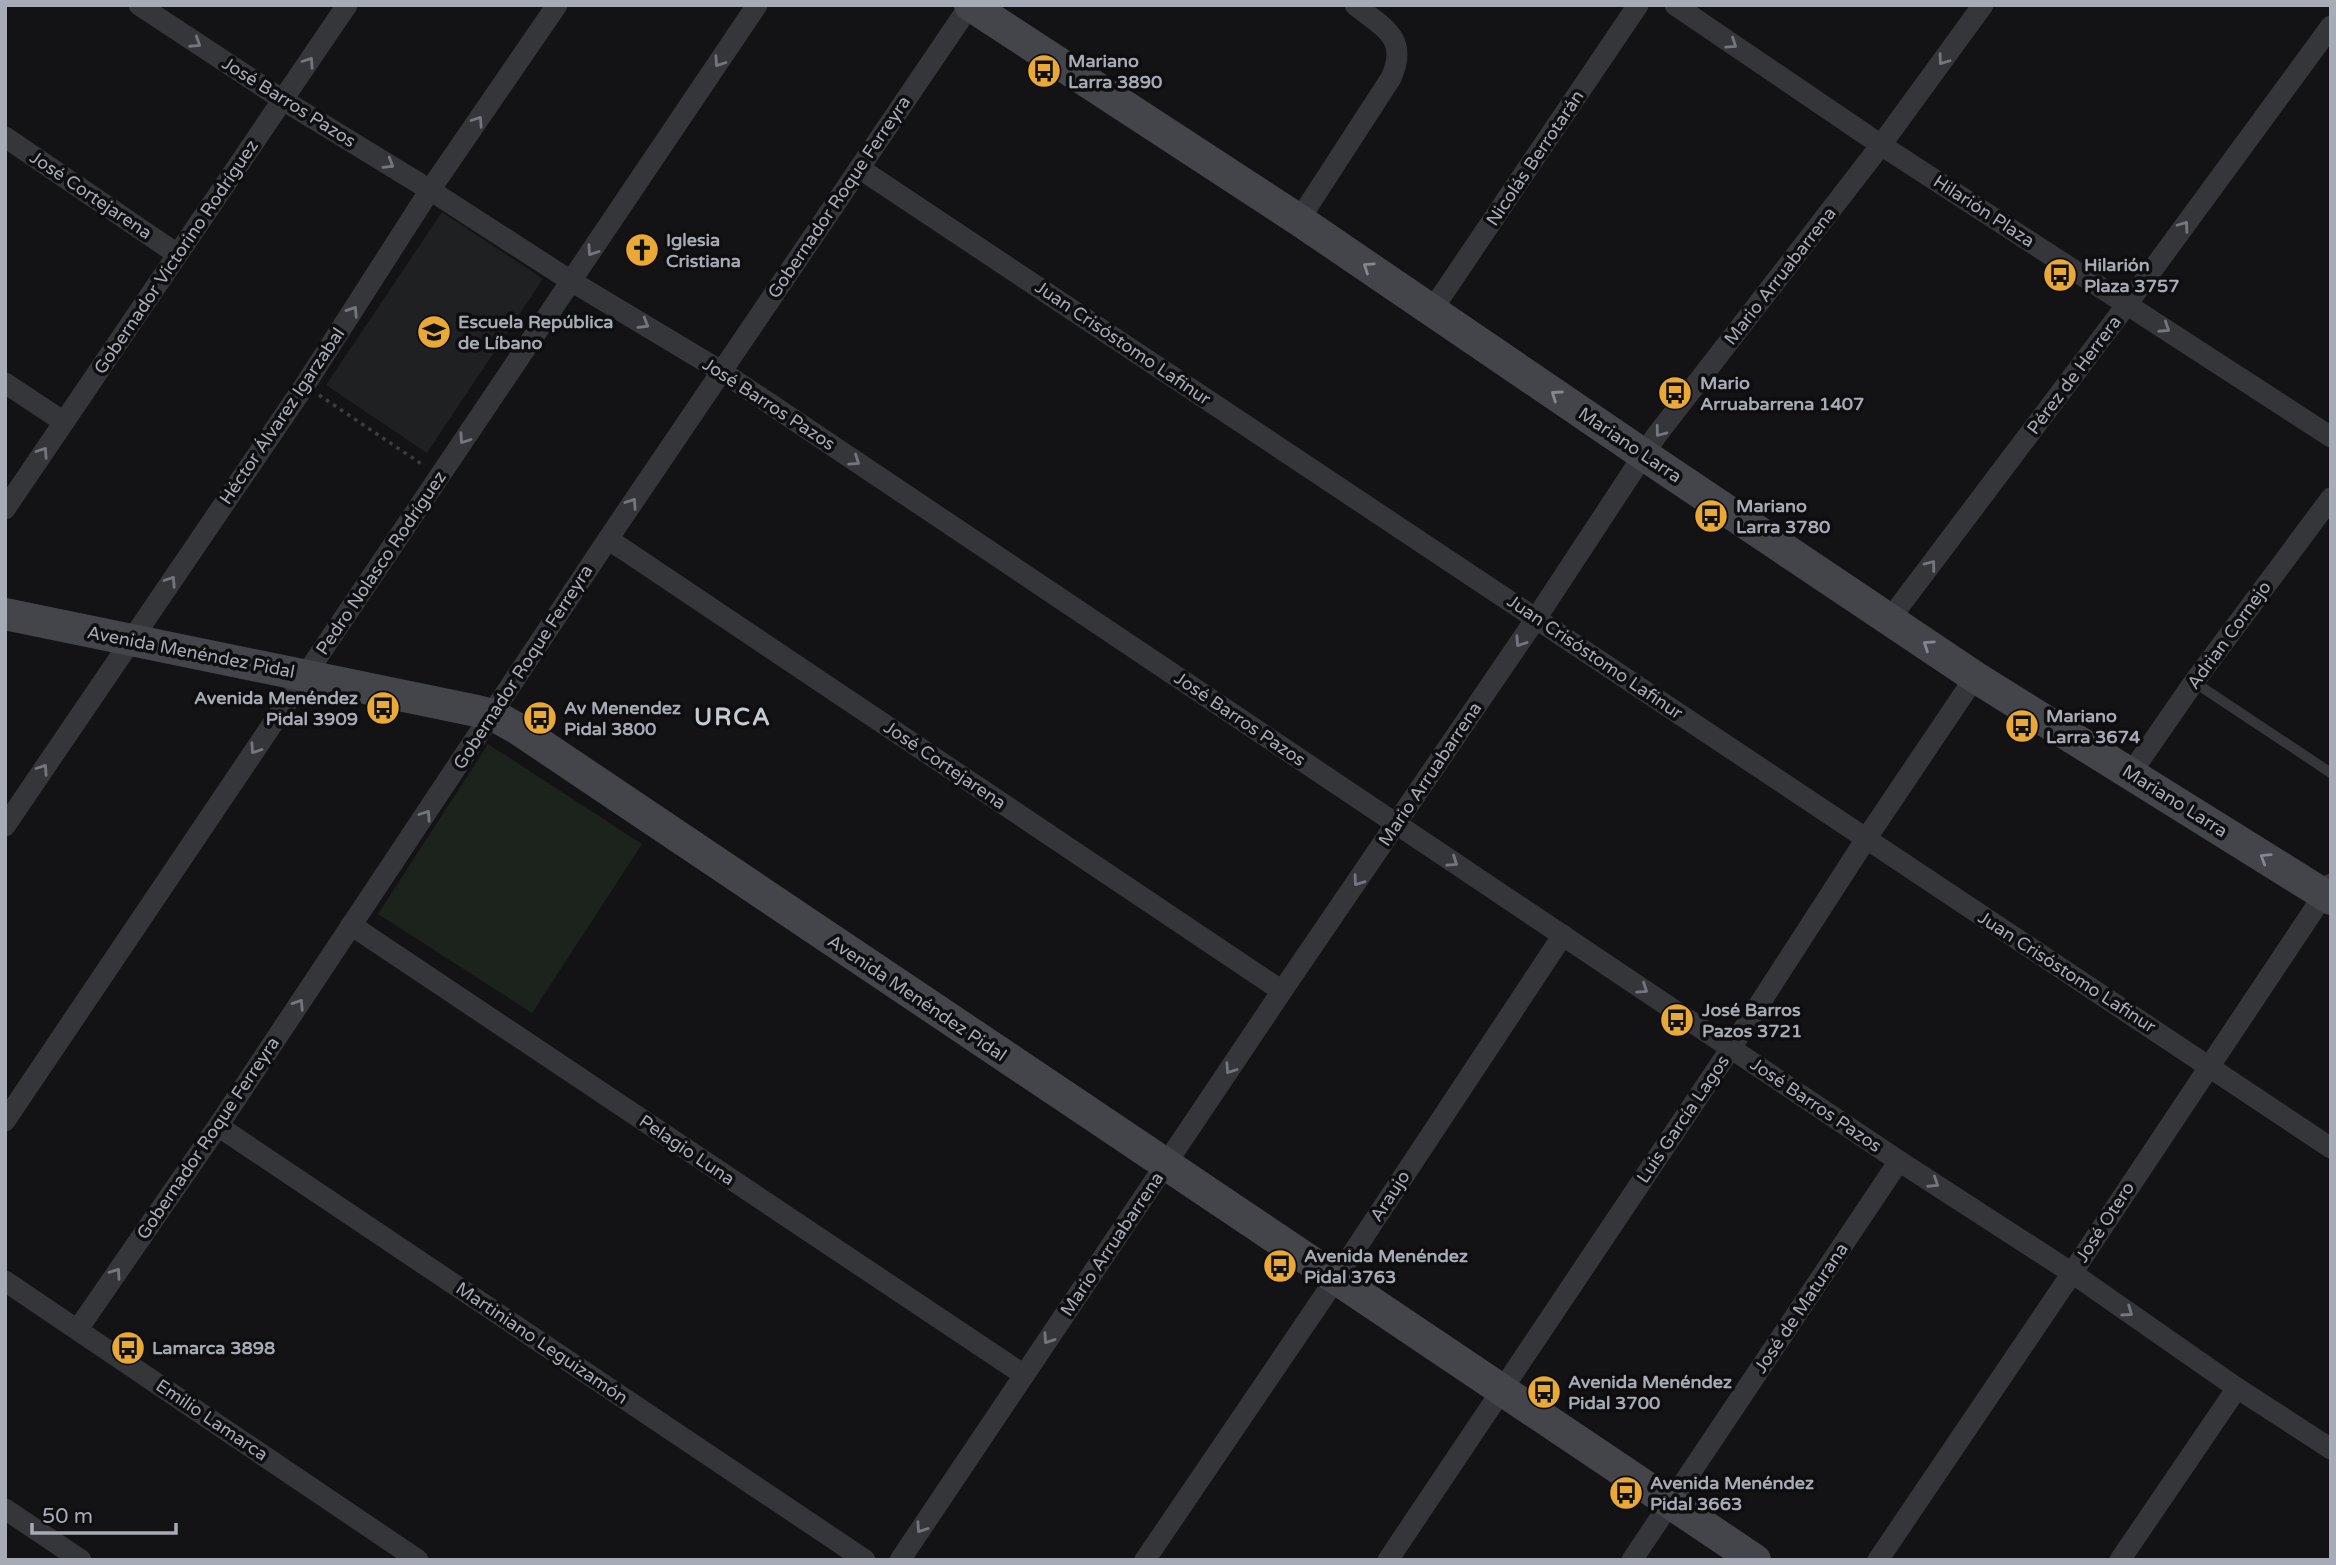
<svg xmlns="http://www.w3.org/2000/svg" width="2336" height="1565" viewBox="0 0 2336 1565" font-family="'Varela Round',sans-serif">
<rect width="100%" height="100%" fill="#131315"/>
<polygon fill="#1f2022" points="442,212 543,279 427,453 326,385"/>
<polygon fill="#1c231c" points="488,744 642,844 532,1013 378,914"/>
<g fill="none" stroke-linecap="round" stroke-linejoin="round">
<polyline stroke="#3b3d41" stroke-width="3.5" stroke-dasharray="3.5 5" stroke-linecap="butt" points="319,395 423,465"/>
<polyline stroke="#35363a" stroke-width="10" points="2194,682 2331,773"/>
<g stroke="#35363a" stroke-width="21">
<polyline points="139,5 283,100 430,190 571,281 721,371 1899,1161 2072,1273 2237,1388 2331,1449"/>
<polyline points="1675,5 1881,145 2331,437"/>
<polyline points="5,137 177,254"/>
<polyline points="859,168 2331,1148"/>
<path d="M 1299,220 L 1391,78 C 1409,38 1384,28 1355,5"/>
<polyline points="1432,310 1638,5"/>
<polyline points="5,383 64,422"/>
<polyline points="5,509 347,5"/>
<polyline points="608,539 1282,991"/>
<polyline points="1889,620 2128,303 2331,26"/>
<polyline points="2131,773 2194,682 2331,498"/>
<polyline points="5,826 305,385 430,190 557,5"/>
<polyline points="351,925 1024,1375"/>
<polyline points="5,1121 757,5"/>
<polyline points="218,1126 865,1560"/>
<polyline points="5,1281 418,1560"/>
<polyline points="78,1329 218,1126 608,539 970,5"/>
<polyline points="5,1509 81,1560"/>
<polyline points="900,1560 1282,991 1537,617 1656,436 1881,145 1983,5"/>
<polyline points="1145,1560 1335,1280 1563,935"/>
<polyline points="1388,1560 1731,1048 1866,839 1975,677"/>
<polyline points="1632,1560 1899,1161"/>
<polyline points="1878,1560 2072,1273 2331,884"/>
<polyline points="2120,1560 2237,1388"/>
</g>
<g stroke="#43454a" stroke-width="32">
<polyline points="970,5 1299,220 1644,455 1975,677 2331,899"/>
<polyline points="5,614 477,711 493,715 518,729 1755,1560"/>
</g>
</g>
<defs><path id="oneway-chevron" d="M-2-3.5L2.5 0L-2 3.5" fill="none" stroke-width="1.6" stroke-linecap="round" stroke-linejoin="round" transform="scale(1.75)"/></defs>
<g stroke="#73767e">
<use href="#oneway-chevron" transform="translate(196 43) rotate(33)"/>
<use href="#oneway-chevron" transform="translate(1732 44) rotate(34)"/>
<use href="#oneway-chevron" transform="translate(1943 60) rotate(126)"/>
<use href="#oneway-chevron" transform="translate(309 62) rotate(-56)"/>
<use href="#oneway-chevron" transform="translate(719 62) rotate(124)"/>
<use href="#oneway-chevron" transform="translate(478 121) rotate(-56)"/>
<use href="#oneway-chevron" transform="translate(389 164) rotate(31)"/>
<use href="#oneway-chevron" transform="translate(2184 226) rotate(-54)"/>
<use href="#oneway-chevron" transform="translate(592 251) rotate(124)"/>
<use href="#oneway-chevron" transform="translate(353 311) rotate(-57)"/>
<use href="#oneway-chevron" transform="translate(644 324) rotate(31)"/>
<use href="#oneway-chevron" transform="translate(2165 328) rotate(33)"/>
<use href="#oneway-chevron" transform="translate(1660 432) rotate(127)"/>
<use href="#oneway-chevron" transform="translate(464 439) rotate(124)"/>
<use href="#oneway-chevron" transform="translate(43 452) rotate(-56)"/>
<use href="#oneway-chevron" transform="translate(855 461) rotate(34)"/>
<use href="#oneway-chevron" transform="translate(632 503) rotate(-56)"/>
<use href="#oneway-chevron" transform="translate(1931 565) rotate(-53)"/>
<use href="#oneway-chevron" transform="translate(171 581) rotate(-56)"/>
<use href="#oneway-chevron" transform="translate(1520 642) rotate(124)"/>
<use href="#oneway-chevron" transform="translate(255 749) rotate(124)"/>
<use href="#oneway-chevron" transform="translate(43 769) rotate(-56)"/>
<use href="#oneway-chevron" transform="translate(426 815) rotate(-56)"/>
<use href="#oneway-chevron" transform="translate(1453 862) rotate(34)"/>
<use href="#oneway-chevron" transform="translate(1358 881) rotate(125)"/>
<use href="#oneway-chevron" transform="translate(1643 989) rotate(34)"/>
<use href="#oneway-chevron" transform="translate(299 1004) rotate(-57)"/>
<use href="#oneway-chevron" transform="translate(1230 1069) rotate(124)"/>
<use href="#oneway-chevron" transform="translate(1934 1183) rotate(33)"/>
<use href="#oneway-chevron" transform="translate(116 1273) rotate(-55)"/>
<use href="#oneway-chevron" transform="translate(2128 1312) rotate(35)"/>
<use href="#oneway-chevron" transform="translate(1048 1339) rotate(124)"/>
<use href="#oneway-chevron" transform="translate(921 1528) rotate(124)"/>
</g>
<g stroke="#838790">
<use href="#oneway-chevron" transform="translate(1368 267) rotate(-146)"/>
<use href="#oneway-chevron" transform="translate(1556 395) rotate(-145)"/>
<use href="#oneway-chevron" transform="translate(1928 645) rotate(-146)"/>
<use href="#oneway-chevron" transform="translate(2265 858) rotate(-148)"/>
</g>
<defs>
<g id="bus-disc" transform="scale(1.75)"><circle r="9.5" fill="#eaa836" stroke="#0e0e10"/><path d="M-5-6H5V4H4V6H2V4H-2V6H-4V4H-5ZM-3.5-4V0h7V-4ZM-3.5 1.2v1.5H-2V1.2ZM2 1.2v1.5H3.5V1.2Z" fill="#111"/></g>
<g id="church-disc" transform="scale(1.75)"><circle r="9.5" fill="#eaa836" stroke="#0e0e10"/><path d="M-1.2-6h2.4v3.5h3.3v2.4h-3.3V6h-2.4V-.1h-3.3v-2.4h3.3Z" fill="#111"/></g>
<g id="school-disc" transform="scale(1.75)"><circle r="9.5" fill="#eaa836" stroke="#0e0e10"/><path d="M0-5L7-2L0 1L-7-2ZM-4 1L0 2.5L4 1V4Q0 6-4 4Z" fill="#111"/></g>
</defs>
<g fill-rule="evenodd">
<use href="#bus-disc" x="1044" y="71"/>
<use href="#church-disc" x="642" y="250"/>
<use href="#bus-disc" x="2060" y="275"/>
<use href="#school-disc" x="434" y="332"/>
<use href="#bus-disc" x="1675" y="393"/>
<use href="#bus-disc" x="1711" y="516"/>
<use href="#bus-disc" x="383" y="708"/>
<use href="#bus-disc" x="540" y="718"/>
<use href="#bus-disc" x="2022" y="726"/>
<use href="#bus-disc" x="1677" y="1020"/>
<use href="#bus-disc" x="1280" y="1266"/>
<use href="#bus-disc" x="128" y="1348"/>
<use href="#bus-disc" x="1544" y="1392"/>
<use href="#bus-disc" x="1626" y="1493"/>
</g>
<g text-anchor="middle" stroke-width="7" stroke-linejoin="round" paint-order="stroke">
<g font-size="18" font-weight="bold" fill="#a6abb5" stroke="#0e0e10" text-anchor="start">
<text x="1068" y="67">Mariano<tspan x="1068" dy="21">Larra 3890</tspan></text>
<text x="666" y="246">Iglesia<tspan x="666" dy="21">Cristiana</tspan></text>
<text x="2084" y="271">Hilarión<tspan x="2084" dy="21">Plaza 3757</tspan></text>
<text x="458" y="328">Escuela República<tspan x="458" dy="21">de Líbano</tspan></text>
<text x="1700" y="389">Mario<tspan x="1700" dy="21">Arruabarrena 1407</tspan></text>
<text x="1736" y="512">Mariano<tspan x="1736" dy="21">Larra 3780</tspan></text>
<text x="358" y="704" text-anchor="end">Avenida Menéndez<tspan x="358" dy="21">Pidal 3909</tspan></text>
<text x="564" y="714">Av Menendez<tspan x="564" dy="21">Pidal 3800</tspan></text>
<text x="2046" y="722">Mariano<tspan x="2046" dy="21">Larra 3674</tspan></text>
<text x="1702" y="1016">José Barros<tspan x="1702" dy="21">Pazos 3721</tspan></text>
<text x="1304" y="1262">Avenida Menéndez<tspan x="1304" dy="21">Pidal 3763</tspan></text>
<text x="152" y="1354">Lamarca 3898</text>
<text x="1568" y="1388">Avenida Menéndez<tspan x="1568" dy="21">Pidal 3700</tspan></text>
<text x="1650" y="1489">Avenida Menéndez<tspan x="1650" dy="21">Pidal 3663</tspan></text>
</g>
<g font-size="18" fill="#a6abb5" stroke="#0e0e10">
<text transform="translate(289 102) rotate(32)" y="6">José Barros Pazos</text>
<text transform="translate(1535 158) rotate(-56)" y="6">Nicolás Berrotarán</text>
<text transform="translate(91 195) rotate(34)" y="6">José Cortejarena</text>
<text transform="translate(839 197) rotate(-56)" y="6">Gobernador Roque Ferreyra</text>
<text transform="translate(1984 211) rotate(33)" y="6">Hilarión Plaza</text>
<text transform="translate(176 257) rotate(-56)" y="6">Gobernador Victorino Rodríguez</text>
<text transform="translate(1780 276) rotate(-52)" y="6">Mario Arruabarrena</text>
<text transform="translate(1123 343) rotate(34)" y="6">Juan Crisóstomo Lafinur</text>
<text transform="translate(2074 375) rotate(-53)" y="6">Pérez de Herrera</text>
<text transform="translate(769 404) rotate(33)" y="6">José Barros Pazos</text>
<text transform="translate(282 416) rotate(-56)" y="6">Héctor Álvarez Igarzabal</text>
<text transform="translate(1630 445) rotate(34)" y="6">Mariano Larra</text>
<text transform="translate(381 563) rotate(-56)" y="6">Pedro Nolasco Rodríguez</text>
<text transform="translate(2229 635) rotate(-54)" y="6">Adrian Cornejo</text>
<text transform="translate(191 652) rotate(11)" y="6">Avenida Menéndez Pidal</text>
<text transform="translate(1595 657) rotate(34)" y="6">Juan Crisóstomo Lafinur</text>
<text transform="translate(523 667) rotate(-57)" y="6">Gobernador Roque Ferreyra</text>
<text transform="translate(1240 719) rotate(34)" y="6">José Barros Pazos</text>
<text transform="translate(945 765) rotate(34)" y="6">José Cortejarena</text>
<text transform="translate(1430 774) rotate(-56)" y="6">Mario Arruabarrena</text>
<text transform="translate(2175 801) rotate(32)" y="6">Mariano Larra</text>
<text transform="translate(2067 972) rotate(33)" y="6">Juan Crisóstomo Lafinur</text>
<text transform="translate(917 998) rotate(34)" y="6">Avenida Menéndez Pidal</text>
<text transform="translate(1816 1105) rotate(34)" y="6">José Barros Pazos</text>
<text transform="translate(1683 1119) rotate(-56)" y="6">Luis García Lagos</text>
<text transform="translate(208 1138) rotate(-56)" y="6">Gobernador Roque Ferreyra</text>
<text transform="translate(687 1150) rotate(34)" y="6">Pelagio Luna</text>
<text transform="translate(1390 1196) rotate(-57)" y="6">Araujo</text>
<text transform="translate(2105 1222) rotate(-57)" y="6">José Otero</text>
<text transform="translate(1112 1244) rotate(-56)" y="6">Mario Arruabarrena</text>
<text transform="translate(1801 1308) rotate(-56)" y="6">José de Maturana</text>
<text transform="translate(542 1343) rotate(34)" y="6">Martiniano Leguizamón</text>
<text transform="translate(212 1420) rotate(34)" y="6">Emilio Lamarca</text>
</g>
<g font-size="24" font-weight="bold" letter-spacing="2" fill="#c6cad1" stroke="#0e0e10">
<text x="733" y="725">URCA</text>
</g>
</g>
<rect width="2336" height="1565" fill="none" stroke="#a6abb5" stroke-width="14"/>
<path d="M32 1523v10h144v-10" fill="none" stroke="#a6abb5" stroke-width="3.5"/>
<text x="42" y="1523" font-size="21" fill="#a6abb5" stroke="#0e0e10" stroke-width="5" paint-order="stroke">50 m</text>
</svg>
